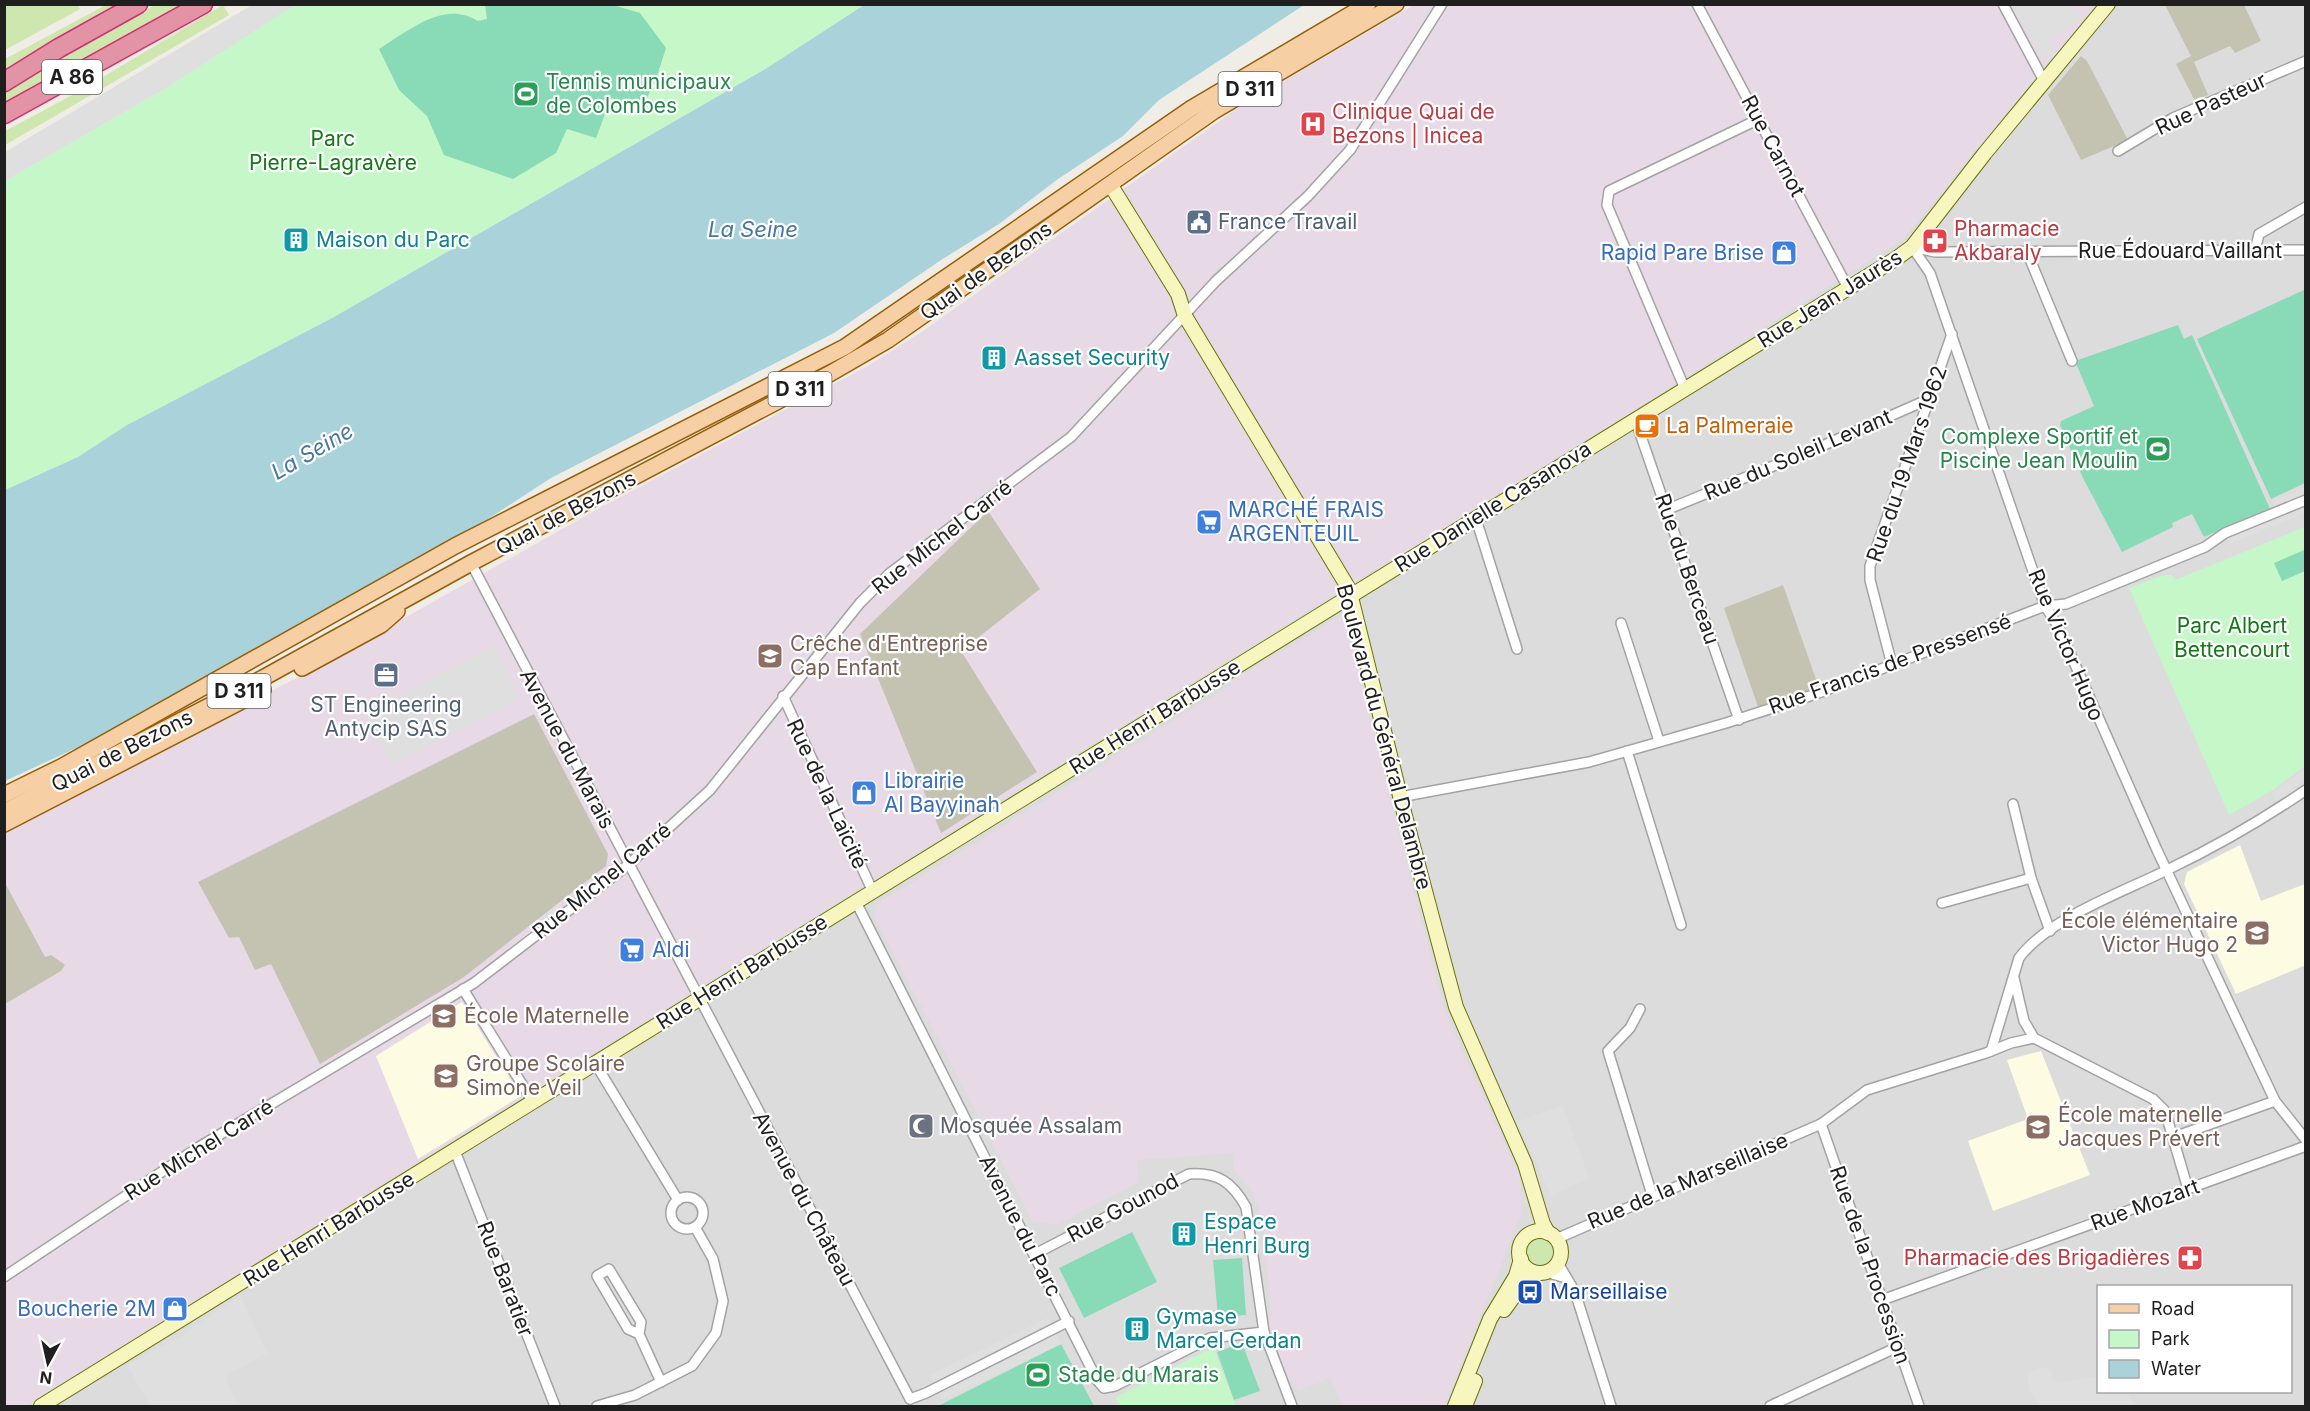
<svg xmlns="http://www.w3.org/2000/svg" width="2310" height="1411" viewBox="0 0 2310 1411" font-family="Inter,sans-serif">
<rect width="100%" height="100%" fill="#f0ece6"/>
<path fill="#dddcdd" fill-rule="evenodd" d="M 2095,5 L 2305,5 L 2305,1406 L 24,1406 L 1357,580 L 1502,494 L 1903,238 ZM 2098,1286 L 2290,1286 L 2290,1392 L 2098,1392 Z"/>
<g fill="#e8d9e6">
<polygon points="1414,5 2095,5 1903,238 1502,494 1357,580 156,1325 24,1406 5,1406 5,832 328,661 596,510 866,367 920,333 1238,108"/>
<polygon points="1339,617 1346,620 1349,627 1397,827 1445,1012 1520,1178 1521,1215 1444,1406 1343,1406 1331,1378 1299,1390 1286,1375 1268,1323 1272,1315 1261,1215 1250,1187 1234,1171 1233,1153 1137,1160 1138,1182 1057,1225 1032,1220 874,915 877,904 1231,685 1231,681"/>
</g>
<g fill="#fdfce2">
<polygon points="2240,845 2261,901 2305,884 2306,965 2236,994 2184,884 2187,872"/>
<polygon points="462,1002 521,1096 418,1159 376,1056"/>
<polygon points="2041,1051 2090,1175 1993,1211 1968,1141 2028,1119 2007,1060"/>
</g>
<g fill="#c4c3b2">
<polygon points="2165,5 2244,5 2261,41 2235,53 2230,46 2194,62 2208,95 2195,101 2176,64 2191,56"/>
<polygon points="2081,56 2087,61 2128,140 2081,160 2048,95"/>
<polygon points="988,511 1040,589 961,651 1037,772 941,833 860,634"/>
<polygon points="1783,585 1819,688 1758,707 1724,608"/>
<polygon points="534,714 608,854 606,866 464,977 320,1064 271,964 255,970 239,937 229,938 198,882"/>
<polygon points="4,881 45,957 51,955 65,965 61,971 5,1004"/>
</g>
<g fill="#cde7af">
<polygon points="5,5 78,5 80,9 5,50"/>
<polygon points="106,5 117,5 5,72 5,59"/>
<polygon points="155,5 189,5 5,105 4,90 54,58"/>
<polygon points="223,5 229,15 5,145 5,131 78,92"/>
<circle cx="1540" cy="1252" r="13"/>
</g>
<g fill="#c6f7c8">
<polygon points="294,4 864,5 767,68 334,317 127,425 78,457 5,490 5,181 168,87"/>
<polygon points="2305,527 2305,766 2273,790 2229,815 2129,588 2163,575 2172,575 2175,580"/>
<polygon points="1213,1347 1236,1406 1120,1406 1115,1398"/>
</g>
<g fill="#89dab7">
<path d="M 485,5 L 613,5 L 640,13 L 666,48 L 656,79 L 642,108 L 611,98 L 596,138 L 567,129 L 556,153 L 513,179 L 444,155 L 427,116 L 399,90 L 379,49 C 410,30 444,0 478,21 L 487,19 Z"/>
<polygon points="2304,290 2305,483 2271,499 2197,339"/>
<polygon points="2178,325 2184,339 2192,335 2270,509 2204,537 2192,514 2172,523 2173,527 2122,552 2083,478 2060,425 2061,421 2094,406 2075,361"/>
<polygon points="2304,550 2305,571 2282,581 2274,563"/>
<polygon points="1132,1232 1157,1282 1084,1318 1059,1268"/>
<polygon points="1242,1258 1246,1315 1218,1317 1213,1260"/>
<polygon points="1242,1343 1260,1391 1234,1400 1217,1352"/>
<polygon points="1061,1344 1094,1406 938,1406"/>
</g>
<g fill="#dfdfdf">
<polygon points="252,5 294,5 168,87 5,181 5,152"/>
<polygon points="2011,5 2070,5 2080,21 2050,38 2055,51 2042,58"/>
<polygon points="2305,487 2305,495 2275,508 2272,501"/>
<polygon points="2305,504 2305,513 2229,544 2226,537"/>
<polygon points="494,646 521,698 392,765 365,713"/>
<polygon points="2305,769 2305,780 2276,801 2271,793"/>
<polygon points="1563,1106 1589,1178 1551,1195 1517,1122"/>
<polygon points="240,1296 267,1353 228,1374 226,1382 239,1406 150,1406 127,1365 181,1336"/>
<polygon points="1048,1318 1061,1344 942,1400 930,1375"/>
<polygon points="2046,1367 2058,1382 2098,1377 2098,1392 2128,1392 2134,1406 2040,1406 2030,1392 2027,1373"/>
</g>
<polygon fill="#a9d2db" points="864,5 1304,5 1159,100 1123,136 1058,179 999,224 941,260 834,333 551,478 491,517 378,582 355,592 319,617 139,713 100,737 5,781 5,490 78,457 127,425 334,317 767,68"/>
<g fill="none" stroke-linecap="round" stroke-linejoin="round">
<g stroke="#a3a3a3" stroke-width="12">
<g id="street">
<polyline points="1697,4 1848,288"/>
<polyline points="2003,4 2044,81"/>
<polyline points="2118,151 2173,118 2306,61"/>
<polyline points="1912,247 1930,273 2045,606 2058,626 2157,850 2275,1101 2306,1140"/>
<polyline points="1912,247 1935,252 2306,250"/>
<polyline points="2255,251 2259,234 2306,207"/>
<polyline points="2027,252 2072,361"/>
<polyline points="1685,389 1607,205 1609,191 1759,119"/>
<polyline points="1635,419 1739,720"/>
<polyline points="1666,510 1822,446 1929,399"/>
<polyline points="1476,519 1517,649"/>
<polyline points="471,563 910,1399"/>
<polyline points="1621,623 1659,741"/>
<polyline points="1892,665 1870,580 1870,566 1952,334"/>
<polyline points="783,696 873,892"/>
<polyline points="1627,751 1681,925"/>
<polyline points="1400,797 1589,762 1726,723 1816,694 2045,606 2066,604 2205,547 2225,533 2306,500"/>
<polyline points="2013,804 2031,878 2050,931"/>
<polyline points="856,902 1097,1380 1104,1388 1115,1386 1210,1338 1264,1332"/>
<polyline points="1942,903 2031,878"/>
<polyline points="2014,978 2024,1021 2034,1038 2153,1099 2165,1111 2188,1189"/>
<polyline points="463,989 533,1102"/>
<polyline points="1640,1009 1630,1028 1608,1051 1652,1195"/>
<path d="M 1991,1051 L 2019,958 C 2049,918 2123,892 2167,870 C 2215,847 2262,820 2306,790"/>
<polyline points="595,1063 678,1200"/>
<polyline points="1821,1124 1919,1406"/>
<polyline points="2174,1137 2275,1101"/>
<polyline points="455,1151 555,1406"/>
<circle cx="687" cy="1213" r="16"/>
<polyline points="1556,1239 1821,1124 1867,1090 1986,1053 2011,1043 2034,1038"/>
<path d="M 1035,1254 L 1189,1174 C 1218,1172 1232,1182 1246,1207 L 1264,1332 L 1292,1406"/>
<polyline points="1558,1263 1575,1292 1611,1406"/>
<polyline points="1545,1272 1566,1278"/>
<polyline points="4,1277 199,1147 474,983 628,865 710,790 860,603 890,573 1071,437 1216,281 1308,196 1350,150 1442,4"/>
<polyline points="1882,1300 2306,1146"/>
<polyline points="639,1334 628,1329 597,1276 609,1269 641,1322 639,1334 661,1382"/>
<polyline points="910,1399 926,1393 1069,1321"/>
<polyline points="597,1406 635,1395 692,1366 716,1333 723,1301 713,1259 695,1227"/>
<polyline points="1770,1406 1891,1350"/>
</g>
</g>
<g stroke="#6b720b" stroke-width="16">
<g id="secondary">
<polyline points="1110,184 1178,294 1185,316 1349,589 1405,816 1456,1007 1525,1164 1543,1224 1548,1233"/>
<circle cx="1540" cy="1252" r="21"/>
<polyline points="1504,1310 1524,1282 1539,1273"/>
<polyline points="41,1406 1897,258 1912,247 1985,153 2108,4"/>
<polyline points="1455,1406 1490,1319 1516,1276 1521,1259"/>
<polyline points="1465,1406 1475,1381"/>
</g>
</g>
<g stroke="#935f08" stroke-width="18">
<g id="primary">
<polyline points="302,668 381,625 397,611"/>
<polyline points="4,795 61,767 455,546 845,347 1192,108 1368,4"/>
<polyline points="4,812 263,678 471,563 831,373 888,340 1214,111 1396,4"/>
<polyline points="4,824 263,690"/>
</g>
</g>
<g stroke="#d22f6e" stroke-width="21">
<g id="highway">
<polyline points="4,82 59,48 138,4"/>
<polyline points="4,114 203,4"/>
</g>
</g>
<use href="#street" stroke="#fff" stroke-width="9"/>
<use href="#secondary" stroke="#f6f6be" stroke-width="14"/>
<use href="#primary" stroke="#f7cfa4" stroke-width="15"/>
<use href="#highway" stroke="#e293a5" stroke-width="18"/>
</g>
<defs>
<g id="stadium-square" transform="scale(1.35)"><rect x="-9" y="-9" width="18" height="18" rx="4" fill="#2e9e5b" stroke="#fff"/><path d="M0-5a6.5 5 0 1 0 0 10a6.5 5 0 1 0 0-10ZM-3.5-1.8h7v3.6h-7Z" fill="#fff"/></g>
<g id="hospital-square" transform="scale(1.35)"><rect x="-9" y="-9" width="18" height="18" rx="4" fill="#e0444e" stroke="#fff"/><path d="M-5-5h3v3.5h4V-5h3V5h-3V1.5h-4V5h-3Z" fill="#fff"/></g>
<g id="civic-square" transform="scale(1.35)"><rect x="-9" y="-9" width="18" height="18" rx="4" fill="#5c6f8a" stroke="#fff"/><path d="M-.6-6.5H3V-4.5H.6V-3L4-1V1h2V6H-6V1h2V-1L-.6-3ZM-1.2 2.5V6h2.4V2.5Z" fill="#fff"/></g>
<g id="building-square" transform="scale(1.35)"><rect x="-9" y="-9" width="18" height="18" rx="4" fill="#0f9aa8" stroke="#fff"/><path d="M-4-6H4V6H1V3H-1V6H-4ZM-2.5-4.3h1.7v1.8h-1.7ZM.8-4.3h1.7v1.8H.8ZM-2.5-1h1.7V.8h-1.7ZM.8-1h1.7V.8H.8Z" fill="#fff"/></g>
<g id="pharmacy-square" transform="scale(1.35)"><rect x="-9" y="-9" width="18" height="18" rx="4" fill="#e0444e" stroke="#fff"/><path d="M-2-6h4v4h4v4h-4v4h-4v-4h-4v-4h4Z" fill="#fff"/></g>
<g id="shop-square" transform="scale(1.35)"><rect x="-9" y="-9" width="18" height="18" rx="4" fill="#3f7fe0" stroke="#fff"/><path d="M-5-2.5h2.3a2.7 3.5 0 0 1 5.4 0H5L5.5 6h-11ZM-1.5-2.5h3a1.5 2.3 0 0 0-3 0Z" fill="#fff"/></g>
<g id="cafe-square" transform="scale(1.35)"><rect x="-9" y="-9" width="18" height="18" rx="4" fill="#e8710a" stroke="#fff"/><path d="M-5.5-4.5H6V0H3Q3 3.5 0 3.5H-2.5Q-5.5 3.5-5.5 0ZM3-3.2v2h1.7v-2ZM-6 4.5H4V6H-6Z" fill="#fff"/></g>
<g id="supermarket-square" transform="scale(1.35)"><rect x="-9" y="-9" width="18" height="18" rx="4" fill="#3f7fe0" stroke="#fff"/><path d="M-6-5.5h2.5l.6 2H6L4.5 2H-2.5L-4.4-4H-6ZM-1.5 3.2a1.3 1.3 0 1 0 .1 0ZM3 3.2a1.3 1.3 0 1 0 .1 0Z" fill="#fff"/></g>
<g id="school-square" transform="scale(1.35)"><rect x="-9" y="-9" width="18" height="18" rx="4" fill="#8d6e63" stroke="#fff"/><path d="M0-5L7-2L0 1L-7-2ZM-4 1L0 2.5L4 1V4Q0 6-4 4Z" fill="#fff"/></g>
<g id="office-square" transform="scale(1.35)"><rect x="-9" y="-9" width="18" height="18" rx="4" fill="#5c6f8a" stroke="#fff"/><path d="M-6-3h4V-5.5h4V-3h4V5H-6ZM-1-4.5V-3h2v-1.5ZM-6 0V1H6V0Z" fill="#fff"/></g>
<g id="mosque-square" transform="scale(1.35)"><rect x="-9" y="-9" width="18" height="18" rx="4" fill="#6b7280" stroke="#fff"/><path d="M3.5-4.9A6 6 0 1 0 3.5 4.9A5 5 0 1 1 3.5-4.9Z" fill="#fff"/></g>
<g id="bus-square" transform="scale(1.35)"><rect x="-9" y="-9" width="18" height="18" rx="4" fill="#1a4fb4" stroke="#fff"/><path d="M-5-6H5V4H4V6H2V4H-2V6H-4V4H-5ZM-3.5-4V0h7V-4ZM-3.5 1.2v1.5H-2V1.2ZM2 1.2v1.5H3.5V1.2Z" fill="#fff"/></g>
</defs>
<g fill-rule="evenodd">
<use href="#stadium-square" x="526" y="94"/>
<use href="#hospital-square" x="1313" y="124"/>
<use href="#civic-square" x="1199" y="222"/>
<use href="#building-square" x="296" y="240"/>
<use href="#pharmacy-square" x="1935" y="241"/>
<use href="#shop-square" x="1784" y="253"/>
<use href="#building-square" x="994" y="358"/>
<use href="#cafe-square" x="1647" y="426"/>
<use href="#stadium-square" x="2158" y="449"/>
<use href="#supermarket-square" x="1209" y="522"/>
<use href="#school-square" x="770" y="656"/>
<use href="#office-square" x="386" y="675"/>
<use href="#shop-square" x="864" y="793"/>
<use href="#school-square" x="2257" y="933"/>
<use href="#supermarket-square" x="632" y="950"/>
<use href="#school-square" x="444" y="1016"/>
<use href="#school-square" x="446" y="1076"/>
<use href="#mosque-square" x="921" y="1126"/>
<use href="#school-square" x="2038" y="1127"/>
<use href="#building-square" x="1184" y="1234"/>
<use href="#pharmacy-square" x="2190" y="1258"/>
<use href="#bus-square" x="1530" y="1292"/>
<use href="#shop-square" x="175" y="1309"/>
<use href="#building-square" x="1137" y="1329"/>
<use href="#stadium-square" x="1038" y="1375"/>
</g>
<g text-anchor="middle" stroke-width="4.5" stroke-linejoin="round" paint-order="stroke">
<g fill="#fff" stroke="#626262" stroke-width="1.5">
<rect x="42" y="60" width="60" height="34" rx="4.5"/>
<rect x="1218.5" y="72" width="63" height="34" rx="4.5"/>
<rect x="768.5" y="372" width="63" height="34" rx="4.5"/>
<rect x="207.5" y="674" width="63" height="34" rx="4.5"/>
</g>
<g font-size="20" font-weight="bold" fill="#1f1f1f">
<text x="72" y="84">A 86</text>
<text x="1250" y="96">D 311</text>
<text x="800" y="396">D 311</text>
<text x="239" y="698">D 311</text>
</g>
<g font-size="21" fill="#27864d" stroke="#fff" text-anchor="start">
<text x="546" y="89">Tennis municipaux<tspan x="546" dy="24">de Colombes</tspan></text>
<text x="2138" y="444" text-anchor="end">Complexe Sportif et<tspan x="2138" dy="24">Piscine Jean Moulin</tspan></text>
<text x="1058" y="1382">Stade du Marais</text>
</g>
<g font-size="21" fill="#1f1f1f" stroke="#fff">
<text transform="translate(2211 104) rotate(-25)" y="7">Rue Pasteur</text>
<text transform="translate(1773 146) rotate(62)" y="7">Rue Carnot</text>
<text x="2180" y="258">Rue Édouard Vaillant</text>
<text transform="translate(986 271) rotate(-35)" y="7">Quai de Bezons</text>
<text transform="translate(1830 299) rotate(-32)" y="7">Rue Jean Jaurès</text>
<text transform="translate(1798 455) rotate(-23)" y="7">Rue du Soleil Levant</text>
<text transform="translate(1907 464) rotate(-71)" y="7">Rue du 19 Mars 1962</text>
<text transform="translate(1493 507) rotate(-32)" y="7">Rue Danielle Casanova</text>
<text transform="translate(566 513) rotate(-28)" y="7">Quai de Bezons</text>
<text transform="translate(942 537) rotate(-38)" y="7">Rue Michel Carré</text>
<text transform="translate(1687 569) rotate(71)" y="7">Rue du Berceau</text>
<text transform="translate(2066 645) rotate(67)" y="7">Rue Victor Hugo</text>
<text transform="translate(1890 664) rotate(-20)" y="7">Rue Francis de Pressensé</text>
<text transform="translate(1155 717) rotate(-32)" y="7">Rue Henri Barbusse</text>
<text transform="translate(1384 737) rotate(75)" y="7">Boulevard du Général Delambre</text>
<text transform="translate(567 749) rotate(62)" y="7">Avenue du Marais</text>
<text transform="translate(122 751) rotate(-27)" y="7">Quai de Bezons</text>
<text transform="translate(827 794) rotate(65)" y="7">Rue de la Laïcité</text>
<text transform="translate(602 881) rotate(-39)" y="7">Rue Michel Carré</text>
<text transform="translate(742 972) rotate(-32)" y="7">Rue Henri Barbusse</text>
<text transform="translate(199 1150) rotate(-32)" y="7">Rue Michel Carré</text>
<text transform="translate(1688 1181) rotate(-23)" y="7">Rue de la Marseillaise</text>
<text transform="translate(804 1199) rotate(62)" y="7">Avenue du Château</text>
<text transform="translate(2145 1205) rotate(-20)" y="7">Rue Mozart</text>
<text transform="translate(1123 1208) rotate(-28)" y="7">Rue Gounod</text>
<text transform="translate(1020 1226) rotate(63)" y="7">Avenue du Parc</text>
<text transform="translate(329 1229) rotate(-32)" y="7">Rue Henri Barbusse</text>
<text transform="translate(1870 1265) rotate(71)" y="7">Rue de la Procession</text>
<text transform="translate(505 1279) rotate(69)" y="7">Rue Baratier</text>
</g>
<g font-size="21" fill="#be3a42" stroke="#fff" text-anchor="start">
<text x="1332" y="119">Clinique Quai de<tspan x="1332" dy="24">Bezons | Inicea</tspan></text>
<text x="1954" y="236">Pharmacie<tspan x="1954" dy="24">Akbaraly</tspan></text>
<text x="2170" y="1265" text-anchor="end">Pharmacie des Brigadières</text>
</g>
<g font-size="21" fill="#127916" stroke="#fff">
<text x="333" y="146">Parc<tspan x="333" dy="24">Pierre-Lagravère</tspan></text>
<text x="2232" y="633">Parc Albert<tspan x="2232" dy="24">Bettencourt</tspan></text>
</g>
<g font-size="21" fill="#4e5e75" stroke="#fff" text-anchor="start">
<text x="1218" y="229">France Travail</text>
<text x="386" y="712" text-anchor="middle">ST Engineering<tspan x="386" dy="24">Antycip SAS</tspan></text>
</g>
<g font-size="21" fill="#0d838f" stroke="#fff" text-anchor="start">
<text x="316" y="247">Maison du Parc</text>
<text x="1014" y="365">Aasset Security</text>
<text x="1204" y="1229">Espace<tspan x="1204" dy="24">Henri Burg</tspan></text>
<text x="1156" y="1324">Gymase<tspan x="1156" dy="24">Marcel Cerdan</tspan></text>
</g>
<g font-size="21" fill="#366cbe" stroke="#fff" text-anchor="start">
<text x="1764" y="260" text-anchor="end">Rapid Pare Brise</text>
<text x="1228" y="517">MARCHÉ FRAIS<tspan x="1228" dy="24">ARGENTEUIL</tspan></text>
<text x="884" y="788">Librairie<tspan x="884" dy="24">Al Bayyinah</tspan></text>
<text x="652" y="957">Aldi</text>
<text x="156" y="1316" text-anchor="end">Boucherie 2M</text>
</g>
<g font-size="21" fill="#c56008" stroke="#fff" text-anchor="start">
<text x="1666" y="433">La Palmeraie</text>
</g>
<g font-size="21" fill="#785e54" stroke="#fff" text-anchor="start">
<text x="790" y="651">Crêche d'Entreprise<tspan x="790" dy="24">Cap Enfant</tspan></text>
<text x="2238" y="928" text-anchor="end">École élémentaire<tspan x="2238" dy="24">Victor Hugo 2</tspan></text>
<text x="464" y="1023">École Maternelle</text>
<text x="466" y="1071">Groupe Scolaire<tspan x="466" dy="24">Simone Veil</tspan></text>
<text x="2058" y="1122">École maternelle<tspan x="2058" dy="24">Jacques Prévert</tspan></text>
</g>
<g font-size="21" fill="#5b616d" stroke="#fff" text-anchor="start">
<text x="940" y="1133">Mosquée Assalam</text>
</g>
<g font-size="21" fill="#164399" stroke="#fff" text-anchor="start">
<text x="1550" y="1299">Marseillaise</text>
</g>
<g font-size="22" font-style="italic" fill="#4a769b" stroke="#fff">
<text x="753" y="237">La Seine</text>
<text transform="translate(312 451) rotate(-30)" y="8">La Seine</text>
</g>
</g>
<rect width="2310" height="1411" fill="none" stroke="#1f1f1f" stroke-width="12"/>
<rect x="2097" y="1285" width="195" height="108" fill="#ffffff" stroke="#a5a5a5" stroke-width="1.5"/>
<rect x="2109" y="1304" width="30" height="9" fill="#f7cfa4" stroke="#a5a5a5" stroke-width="1.5"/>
<text x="2151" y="1315" font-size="18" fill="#1f1f1f">Road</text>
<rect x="2109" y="1330" width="30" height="18" fill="#c6f7c8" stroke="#a5a5a5" stroke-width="1.5"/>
<text x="2151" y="1345" font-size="18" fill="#1f1f1f">Park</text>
<rect x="2109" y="1360" width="30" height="18" fill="#a9d2db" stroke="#a5a5a5" stroke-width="1.5"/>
<text x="2151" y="1375" font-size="18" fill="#1f1f1f">Water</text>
<g transform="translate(48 1363) rotate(188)" stroke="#ffffff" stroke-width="4.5" paint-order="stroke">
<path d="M0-4.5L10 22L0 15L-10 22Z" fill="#1f1f1f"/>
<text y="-9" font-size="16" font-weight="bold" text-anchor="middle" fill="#1f1f1f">N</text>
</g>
</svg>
